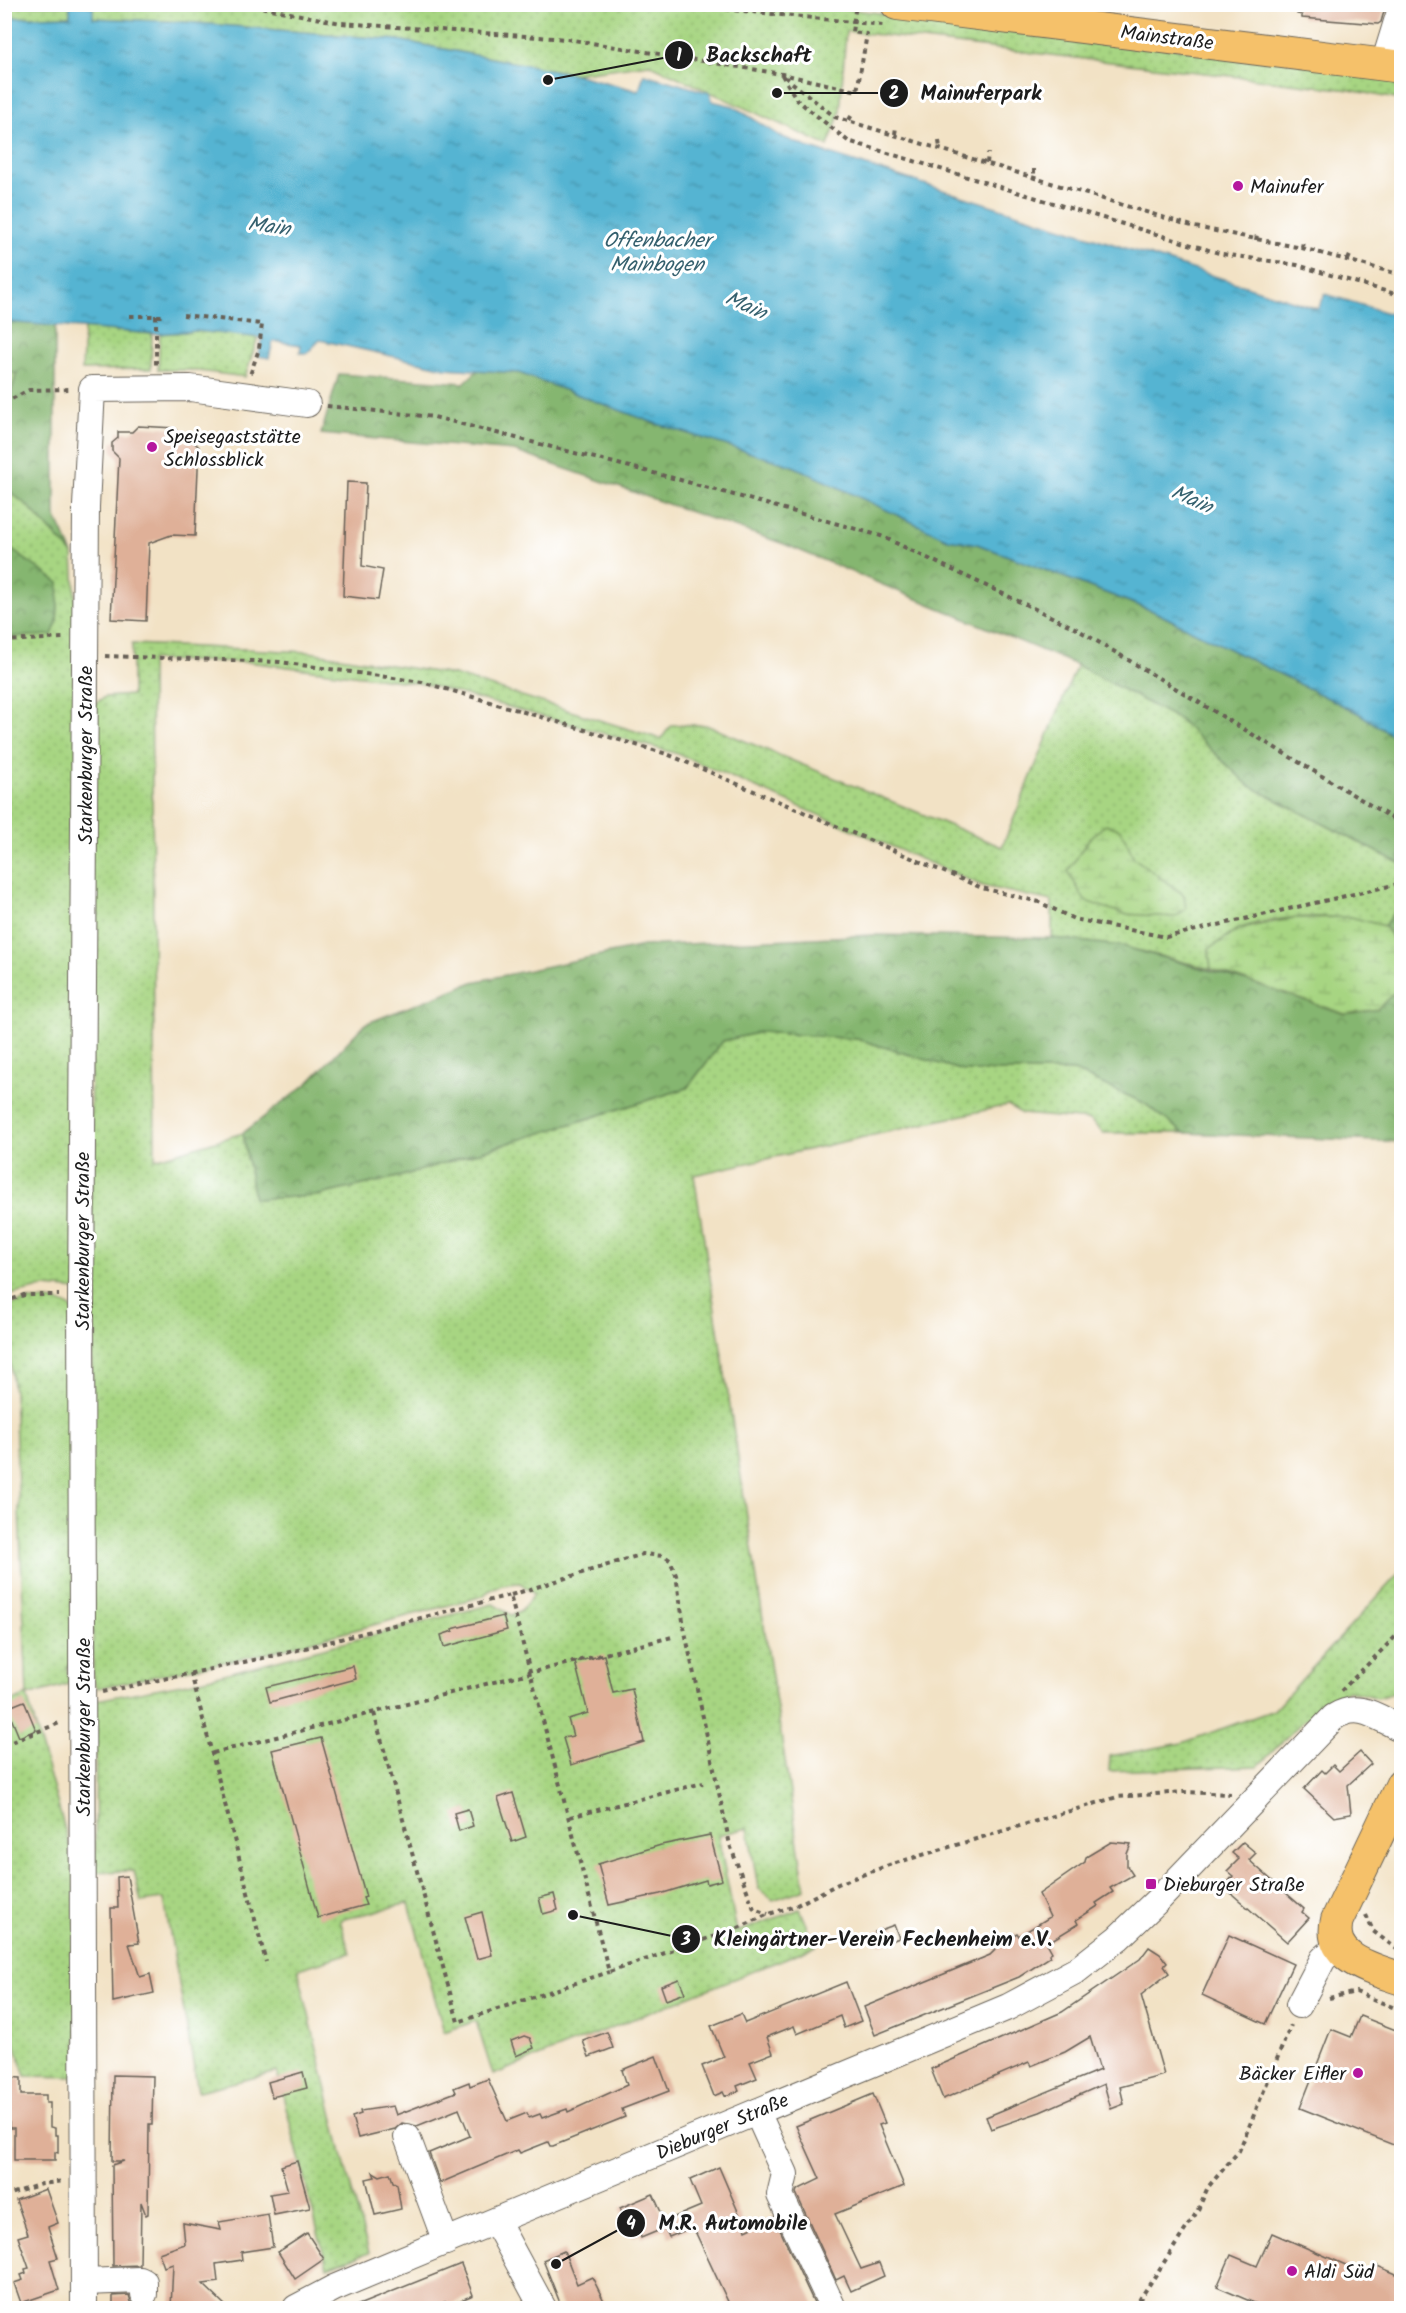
<svg xmlns="http://www.w3.org/2000/svg" width="1406" height="2313" viewBox="0 0 1406 2313" font-family="Kalam,sans-serif">
<defs>
<pattern id="green-dots" width="8" height="8" patternUnits="userSpaceOnUse" patternTransform="scale(1.5)"><rect width="8" height="8" fill="#a7d582"/><path d="M2 2h.1M6 6h.1" fill="none" stroke="#8fb670" stroke-width="1.8" stroke-linecap="round"/></pattern>
<pattern id="forest-crowns" width="20" height="18" patternUnits="userSpaceOnUse" patternTransform="scale(1.5)"><rect width="20" height="18" fill="#85b670"/><path d="M2 6a3 3 0 1 1 6 0M12 15a3 3 0 1 1 6 0" fill="none" stroke="#6c935b"/></pattern>
<pattern id="wetland-marsh" width="20" height="14" patternUnits="userSpaceOnUse" patternTransform="scale(1.5)"><rect width="20" height="14" fill="#a7d582"/><path d="M1 5h8M5 5V1M11 12h8M15 12V8" fill="none" stroke="#8fb670"/></pattern>
<pattern id="water-ripples" width="26" height="14" patternUnits="userSpaceOnUse" patternTransform="scale(1.5)"><rect width="26" height="14" fill="#54b4d2"/><path d="M2 4q2-2 4 0t4 0M15 11q2-2 4 0t4 0" fill="none" stroke="#4592aa"/></pattern>
</defs>
<rect width="100%" height="100%" fill="#fff"/>
<filter id="ink" filterUnits="userSpaceOnUse"><feTurbulence type="fractalNoise" baseFrequency=".0167" numOctaves="2"/><feDisplacementMap in="SourceGraphic" scale="12" xChannelSelector="R" yChannelSelector="G"/><feConvolveMatrix kernelMatrix="1 2 1 2 8 2 1 2 1" color-interpolation-filters="sRGB"/></filter>
<filter id="wash" filterUnits="userSpaceOnUse"><feTurbulence type="fractalNoise" baseFrequency=".008" numOctaves="4" result="noise"/><feDisplacementMap in="SourceGraphic" scale="24" xChannelSelector="R" yChannelSelector="G"/><feGaussianBlur stdDeviation="1.35" result="paint"/><feColorMatrix in="noise" values="0 0 0 0 0 0 0 0 0 0 0 0 0 0 0 0 0 1.4 0 .05"/><feComposite in="paint" operator="in"/></filter>
<g filter="url(#wash)">
<rect width="100%" height="100%" fill="#f2e2c5"/>
<g fill="url(#green-dots)" stroke="#62784f" stroke-width="1.5">
<polygon points="93,4 804,4 1326,66 1401,79 1401,100 1350,90 846,31 840,112 828,146 649,64 574,74 398,40 185,22 92,18"/>
<polygon points="4,5 70,5 70,16 5,18"/>
<polygon points="84,328 152,334 151,369 82,370"/>
<polygon points="196,331 258,337 245,377 191,370 158,370 160,334"/>
<polygon points="17,372 5,413 5,488 28,506 73,554 77,632 77,1290 45,1287 5,1296 5,637 52,634 57,622 59,584 5,545 5,373"/>
<path d="M 132,644 L 309,652 L 454,675 L 661,739 L 671,725 L 706,725 L 1002,847 L 1077,665 L 1180,720 L 1248,785 L 1401,864 L 1401,902 L 1384,926 C 1339,914 1286,913 1241,928 C 1230,932 1219,943 1209,949 L 1211,969 L 1121,946 L 1052,938 L 1052,901 L 983,886 L 678,754 L 425,684 L 248,662 L 151,660 L 155,1159 L 243,1133 L 254,1199 L 316,1196 L 402,1176 L 687,1088 L 723,1041 L 761,1032 L 857,1039 L 964,1071 L 1074,1071 L 1144,1103 L 1184,1133 L 1103,1133 L 1090,1120 L 1022,1114 L 1008,1105 L 694,1175 L 805,1889 L 773,1900 L 758,1888 L 748,1828 L 718,1835 L 737,1932 L 800,1909 L 816,1946 L 493,2075 L 476,2021 L 444,2032 L 409,1903 L 340,1920 L 350,1953 L 298,1969 L 345,2166 L 369,2253 L 327,2267 L 277,2072 L 198,2091 L 164,1899 L 141,1902 L 134,1871 L 95,1872 L 96,1700 L 193,1682 L 493,1604 L 511,1615 L 520,1612 L 534,1594 L 520,1583 C 506,1584 493,1585 483,1596 L 263,1654 L 98,1688 L 93,1681 L 89,707 L 105,697 L 132,695 Z"/>
<path d="M 27,1300 C 47,1300 62,1298 77,1313 L 76,1666 L 67,1667 L 69,1684 L 27,1696 L 77,1872 L 77,2077 L 25,2076 L 13,2038 L 5,2039 L 5,1705 L 27,1695 L 14,1394 L 4,1307 Z"/>
<polygon points="1401,1571 1401,1690 1378,1698 1348,1690 1302,1722 1258,1766 1109,1771 1110,1756 1182,1743 1274,1710"/>
</g>
<g fill="url(#forest-crowns)" stroke="#506946" stroke-width="1.5">
<polygon points="5,322 55,325 55,515 73,554 28,506 5,488 5,413 17,373 5,373"/>
<polygon points="478,370 519,373 654,423 793,466 948,539 977,544 1153,611 1360,714 1401,741 1401,864 1248,785 1180,720 1077,665 784,544 514,451 321,434 339,374 464,383"/>
<polygon points="5,545 59,583 57,622 52,635 5,637"/>
<polygon points="1401,902 1401,951 1384,926"/>
<polygon points="874,935 1052,938 1121,946 1255,983 1377,1009 1401,986 1401,1142 1184,1133 1144,1103 1074,1071 964,1071 857,1039 761,1032 723,1041 687,1088 402,1176 315,1196 254,1199 243,1133 308,1083 365,1024 473,982 643,946"/>
</g>
<g fill="url(#wetland-marsh)" stroke="#62784f" stroke-width="1.5">
<polygon points="1106,824 1121,830 1134,858 1184,895 1186,909 1175,917 1124,914 1085,901 1068,871 1088,840"/>
<polygon points="1351,917 1384,926 1401,951 1401,986 1377,1009 1345,1014 1211,969 1209,949 1239,929 1293,918"/>
</g>
<polygon fill="url(#water-ripples)" stroke="#386877" stroke-width="1.5" points="70,5 93,5 93,18 185,22 398,40 574,74 639,91 644,74 710,93 712,101 733,106 780,136 807,147 1318,309 1325,294 1401,317 1401,741 1360,714 1153,611 977,544 948,539 793,466 654,423 519,373 445,368 320,340 307,353 300,353 301,345 273,341 269,358 258,356 263,338 196,331 156,334 5,322 5,18 70,16"/>
<g id="blocks">
<g fill="#dfb098">
<polygon points="1297,4 1386,4 1381,22 1378,24 1302,18 1302,15 1297,14"/>
<polygon points="138,426 175,428 182,441 193,441 199,447 195,536 171,535 149,543 146,621 111,619 119,458 112,451 112,443 118,438 118,432 132,432"/>
<polygon points="347,482 366,483 362,566 383,570 378,600 343,596"/>
<polygon points="503,1616 507,1630 444,1647 441,1635 453,1631 452,1629"/>
<polygon points="604,1655 613,1693 632,1689 644,1742 571,1765 563,1738 573,1736 568,1719 588,1713 575,1662"/>
<polygon points="353,1666 356,1679 270,1702 266,1687"/>
<polygon points="24,1701 36,1730 19,1737 7,1708"/>
<polygon points="321,1738 366,1897 363,1898 366,1905 318,1918 272,1750"/>
<polygon points="1360,1752 1371,1764 1348,1785 1351,1814 1334,1817 1304,1789 1322,1770 1325,1773 1333,1765 1339,1771"/>
<polygon points="513,1793 526,1837 512,1842 498,1798"/>
<polygon points="468,1809 473,1826 459,1831 454,1813"/>
<polygon points="710,1835 722,1880 707,1884 706,1880 660,1894 609,1905 598,1864 661,1845"/>
<polygon points="1111,1842 1131,1844 1127,1854 1127,1866 1133,1875 1110,1888 1113,1892 1096,1903 1098,1906 1076,1920 1078,1924 1047,1943 1052,1952 1049,1954 1050,1957 1019,1977 875,2035 864,2007 990,1955 995,1950 993,1946 1017,1933 1019,1936 1050,1917 1039,1894 1085,1862 1086,1857"/>
<polygon points="1243,1842 1256,1853 1249,1860 1304,1909 1302,1912 1309,1918 1287,1942 1224,1887 1233,1876 1227,1871 1239,1859 1232,1853"/>
<polygon points="127,1876 139,1943 129,1944 140,1977 150,1974 154,1993 113,2002 111,1908 118,1908 117,1877"/>
<polygon points="554,1894 558,1910 543,1914 539,1898"/>
<polygon points="482,1912 492,1955 477,1959 465,1917"/>
<polygon points="894,1925 899,1938 881,1945 875,1932"/>
<polygon points="1229,1935 1293,1964 1265,2024 1202,1995"/>
<polygon points="1149,1947 1160,1954 1167,1963 1164,1966 1169,1973 1141,1995 1164,2075 1120,2087 1124,2104 1111,2109 1104,2084 1040,2112 991,2129 986,2117 1100,2070 1090,2037 1065,2052 1031,2066 1029,2062 943,2099 931,2069 1062,2012 1140,1959"/>
<polygon points="679,1979 685,1993 666,2000 661,1986"/>
<polygon points="846,1982 861,2021 844,2028 840,2016 797,2034 794,2026 767,2037 773,2053 750,2062 757,2078 737,2086 739,2091 725,2096 723,2092 714,2096 702,2066 724,2057 711,2026 741,2014 745,2023"/>
<polygon points="1360,2016 1401,2032 1401,2148 1300,2108 1331,2029 1351,2037"/>
<polygon points="607,2032 613,2048 589,2057 583,2041"/>
<polygon points="524,2036 530,2038 534,2048 516,2056 511,2041"/>
<polygon points="656,2056 669,2091 622,2109 625,2117 553,2146 550,2146 548,2142 520,2153 518,2150 440,2183 429,2153 470,2136 459,2109 417,2126 402,2123 395,2129 358,2138 352,2117 361,2114 360,2111 393,2106 396,2115 456,2092 454,2088 469,2082 470,2086 488,2079 507,2121 527,2113 529,2118 540,2114 542,2118 567,2109 568,2112 627,2085 622,2070"/>
<polygon points="303,2072 307,2088 272,2097 268,2082"/>
<polygon points="113,2075 153,2076 152,2124 149,2124 148,2214 146,2215 141,2202 140,2265 113,2266 112,2165 124,2161 112,2161"/>
<polygon points="4,2077 21,2078 21,2095 46,2095 46,2103 50,2103 50,2127 55,2128 55,2135 58,2135 58,2153 55,2152 55,2160 14,2160 14,2128 9,2128 9,2095 5,2095"/>
<polygon points="873,2094 885,2123 879,2125 904,2186 835,2214 861,2269 879,2263 884,2276 851,2291 844,2276 836,2280 796,2193 797,2190 820,2179 796,2126"/>
<polygon points="297,2161 310,2208 274,2215 270,2194 288,2191 281,2166"/>
<polygon points="719,2167 746,2230 774,2217 815,2305 809,2308 731,2308 693,2227 669,2237 665,2228 641,2238 640,2234 633,2237 620,2208 653,2194 665,2221 701,2206 690,2180"/>
<polygon points="373,2172 380,2176 390,2173 393,2182 397,2184 401,2209 375,2215 366,2179 375,2177"/>
<polygon points="46,2189 58,2223 48,2227 58,2258 50,2260 59,2290 21,2303 14,2283 23,2280 21,2275 26,2273 25,2269 29,2268 18,2237 28,2234 16,2200"/>
<polygon points="268,2214 273,2247 241,2252 242,2260 216,2264 218,2282 203,2284 228,2308 171,2308 173,2264 164,2267 159,2253 185,2244 183,2223 221,2230 219,2222"/>
<polygon points="307,2233 324,2259 295,2279 278,2252"/>
<polygon points="1272,2233 1371,2276 1375,2265 1401,2276 1401,2308 1266,2308 1217,2287 1231,2255 1257,2266"/>
<polygon points="564,2251 577,2284 592,2277 604,2301 589,2308 562,2308 543,2260"/>
<polygon points="461,2264 473,2295 447,2306 445,2302 429,2308 351,2308"/>
<polygon points="129,2295 131,2302 140,2308 113,2308 113,2296"/>
</g>
</g>
</g>
<g filter="url(#ink)">
<use href="#blocks" fill-opacity="0" stroke="#676157" stroke-width="1.5"/>
<g fill="none" stroke-linecap="round" stroke-linejoin="round">
<g stroke="#676157" stroke-width="28">
<g id="minor">
<polyline points="1384,64 1402,5"/>
<polyline points="1299,2005 1323,1959 1338,1946"/>
<polyline points="757,2112 785,2174 780,2195 833,2308"/>
<polyline points="407,2137 446,2242"/>
<polyline points="496,2221 543,2308"/>
<polyline points="84,2282 140,2280 144,2282 144,2294"/>
<polyline points="84,2308 81,1300 86,506 92,389 190,388 307,404"/>
<path d="M 296,2308 L 334,2288 L 1008,2007 L 1077,1970 L 1118,1938 L 1161,1897 L 1334,1717 C 1360,1701 1376,1717 1402,1729"/>
</g>
</g>
<g stroke="#676157" stroke-width="34">
<g id="major">
<polyline points="897,4 1402,67"/>
<path d="M 1402,1784 L 1337,1920 C 1327,1960 1374,1969 1402,1979"/>
</g>
</g>
<g stroke="#676157" stroke-width="4" stroke-dasharray="4.5 4.5" stroke-linecap="butt">
<polyline points="245,4 341,23 567,39 782,74 857,91 867,34 852,32 856,4"/>
<polyline points="672,4 883,25"/>
<polyline points="782,75 797,100 848,141 1222,254 1297,265 1402,296"/>
<polyline points="785,77 835,117 1195,227 1302,248 1402,275"/>
<polyline points="849,120 853,113"/>
<polyline points="895,134 896,127"/>
<polyline points="939,141 940,148"/>
<polyline points="987,163 988,153"/>
<polyline points="1034,169 1034,178"/>
<polyline points="1256,240 1257,234"/>
<polyline points="1302,248 1303,240"/>
<polyline points="1348,260 1351,253"/>
<polyline points="156,315 156,369"/>
<polyline points="183,315 262,324 259,349 250,375"/>
<polyline points="130,316 165,316"/>
<polyline points="4,403 29,390 70,389"/>
<polyline points="327,406 434,417 673,478 881,536 1075,628 1402,824"/>
<polyline points="4,641 64,638"/>
<polyline points="105,656 280,662 422,682 667,754 982,888 1039,902 1074,919 1166,937 1402,883"/>
<polyline points="4,1302 24,1295 59,1295"/>
<polyline points="511,1595 643,1554 664,1556 670,1560 676,1575 684,1627 730,1845 754,1909 768,1914"/>
<polyline points="191,1673 266,1962"/>
<polyline points="1341,1691 1402,1630"/>
<polyline points="102,1692 282,1654 510,1595 609,1972 736,1929 769,1914 795,1906 838,1884 889,1865 1117,1797 1183,1792 1231,1794"/>
<polyline points="374,1713 458,2022 609,1972"/>
<polyline points="4,1745 62,1722"/>
<polyline points="213,1753 672,1637"/>
<polyline points="570,1817 703,1783"/>
<polyline points="1366,1915 1373,1931 1398,1950"/>
<polyline points="1329,1998 1356,1992 1402,2011"/>
<polyline points="4,2196 42,2184 64,2181"/>
<polyline points="1134,2308 1197,2212 1208,2187 1239,2151 1291,2025"/>
</g>
<use href="#minor" stroke="#fff" stroke-width="26"/>
<use href="#major" stroke="#f5c16b" stroke-width="32"/>
</g>
</g>
<g fill="#b5179e" stroke="#fff" stroke-width="2">
<circle cx="1238" cy="186" r="6"/>
<circle cx="152" cy="447" r="6"/>
<rect x="1145" y="1878" width="12" height="12" rx="3"/>
<circle cx="1358" cy="2073" r="6"/>
<circle cx="1292" cy="2271" r="6"/>
</g>
<g text-anchor="middle" stroke-width="6" stroke-linejoin="round" paint-order="stroke">
<g font-size="20" fill="#1c1c1c" stroke="#fff">
<text transform="translate(1167 37) rotate(7)" y="7">Mainstraße</text>
<text transform="translate(85 755) rotate(-90)" y="7">Starkenburger Straße</text>
<text transform="translate(82 1241) rotate(-90)" y="7">Starkenburger Straße</text>
<text transform="translate(83 1727) rotate(-90)" y="7">Starkenburger Straße</text>
<text transform="translate(722 2126) rotate(-23)" y="7">Dieburger Straße</text>
</g>
<g font-size="20" fill="#1c1c1c" stroke="#fff" text-anchor="start">
<text x="1250" y="193">Mainufer</text>
<text x="164" y="443">Speisegaststätte<tspan x="164" dy="23">Schlossblick</tspan></text>
<text x="1163" y="1891">Dieburger Straße</text>
<text x="1346" y="2080" text-anchor="end">Bäcker Eifler</text>
<text x="1304" y="2278">Aldi Süd</text>
</g>
<g font-size="21" font-style="italic" fill="#35606e" stroke="#fff">
<text transform="translate(269 226) rotate(7)" y="7">Main</text>
<text x="657" y="247">Offenbacher<tspan x="657" dy="24">Mainbogen</tspan></text>
<text transform="translate(746 305) rotate(23)" y="7">Main</text>
<text transform="translate(1192 499) rotate(23)" y="7">Main</text>
</g>
</g>
<path fill="none" stroke="#1c1c1c" stroke-width="2" d="M548 80L679 55M777 93L894 93M573 1915L686 1939M556 2264L631 2223"/>
<g fill="#1c1c1c" stroke="#fff" stroke-width="2">
<circle cx="548" cy="80" r="6"/>
<circle cx="777" cy="93" r="6"/>
<circle cx="573" cy="1915" r="6"/>
<circle cx="556" cy="2264" r="6"/>
<circle cx="679" cy="55" r="15"/>
<circle cx="894" cy="93" r="15"/>
<circle cx="686" cy="1939" r="15"/>
<circle cx="631" cy="2223" r="15"/>
</g>
<g font-size="18" text-anchor="middle" font-weight="bold" fill="#fff">
<text x="679" y="61">1</text>
<text x="894" y="99">2</text>
<text x="686" y="1945">3</text>
<text x="631" y="2229">4</text>
</g>
<g font-size="21" text-anchor="middle" font-weight="bold" fill="#1c1c1c" stroke="#fff" stroke-width="6" stroke-linejoin="round" paint-order="stroke">
<text x="759" y="62">Backschaft</text>
<text x="981" y="100">Mainuferpark</text>
<text x="883" y="1946">Kleingärtner-Verein Fechenheim e.V.</text>
<text x="733" y="2230">M.R. Automobile</text>
</g>
<rect width="1406" height="2313" fill="none" stroke="#fff" stroke-width="24"/>
</svg>
